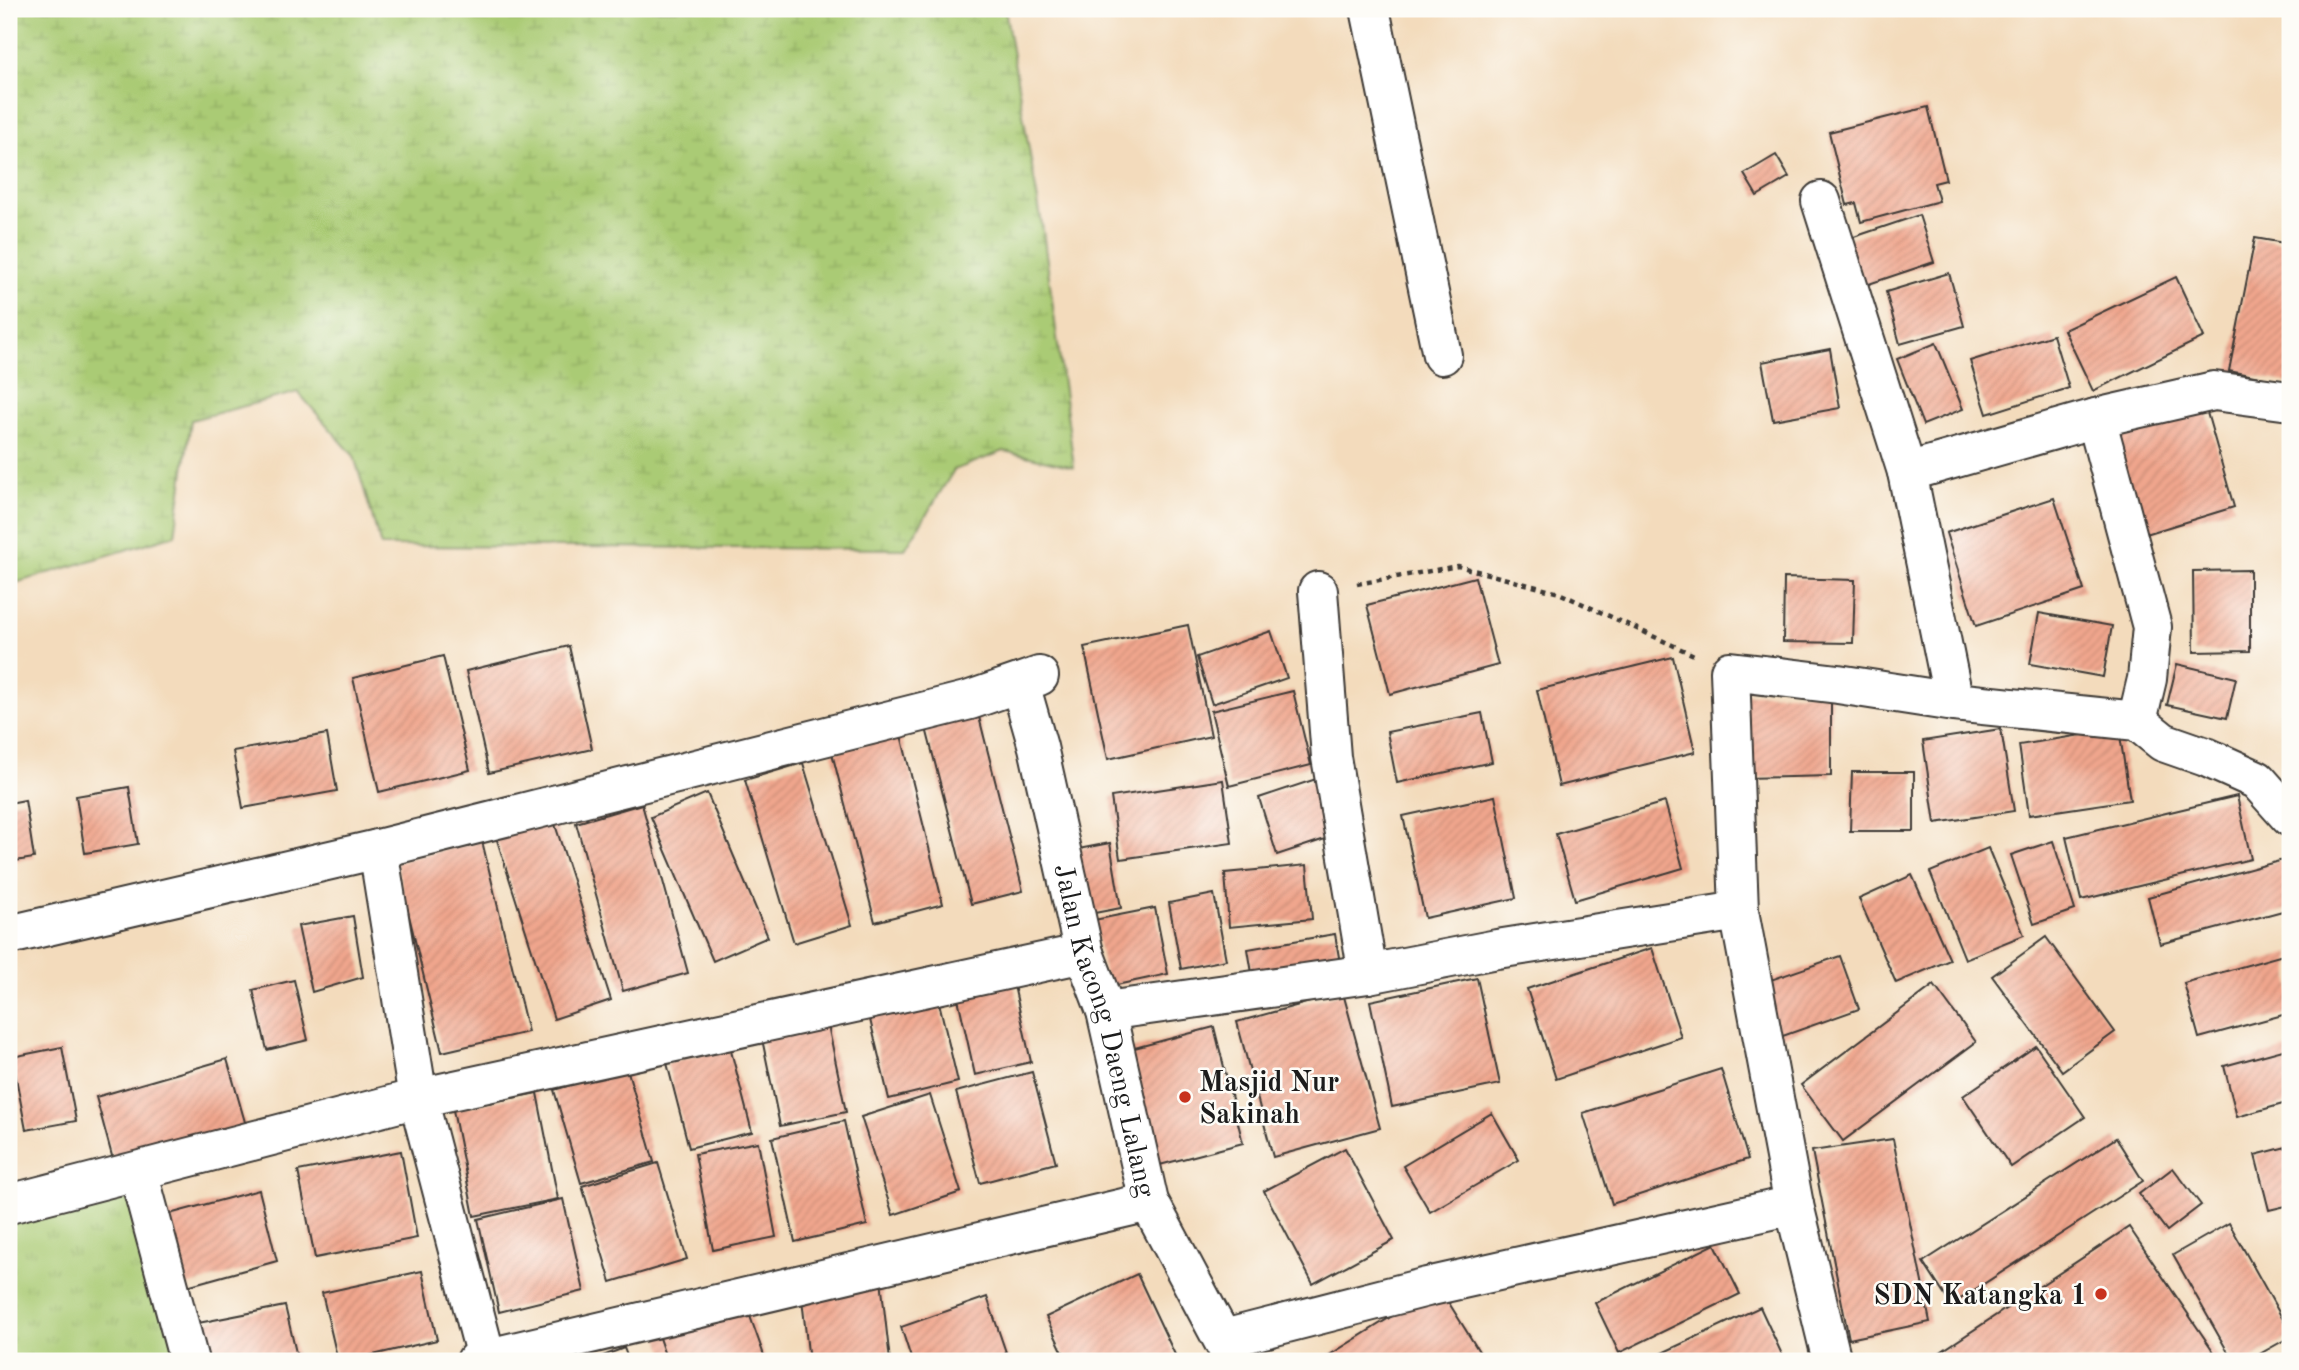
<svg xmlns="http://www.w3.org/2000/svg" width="2299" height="1370" viewBox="0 0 2299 1370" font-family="'Old Standard TT',serif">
<defs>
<pattern id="wetland-marsh" width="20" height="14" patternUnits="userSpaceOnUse" patternTransform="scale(1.75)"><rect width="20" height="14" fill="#aacb74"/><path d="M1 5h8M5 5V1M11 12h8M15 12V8" fill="none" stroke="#92ae64"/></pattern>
<pattern id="park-tufts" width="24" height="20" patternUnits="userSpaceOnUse" patternTransform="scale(1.75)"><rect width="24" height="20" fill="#aacb74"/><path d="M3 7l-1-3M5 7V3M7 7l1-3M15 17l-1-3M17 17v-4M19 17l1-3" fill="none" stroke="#92ae64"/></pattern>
<pattern id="building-hatch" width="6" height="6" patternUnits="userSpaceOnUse" patternTransform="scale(1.75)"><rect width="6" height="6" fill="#f0a68d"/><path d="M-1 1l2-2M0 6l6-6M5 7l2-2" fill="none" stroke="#cd8e79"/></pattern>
</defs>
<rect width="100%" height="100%" fill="#fdfcf7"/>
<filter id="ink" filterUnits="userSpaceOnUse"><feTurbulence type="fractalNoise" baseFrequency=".0143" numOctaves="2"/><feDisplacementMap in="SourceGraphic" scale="14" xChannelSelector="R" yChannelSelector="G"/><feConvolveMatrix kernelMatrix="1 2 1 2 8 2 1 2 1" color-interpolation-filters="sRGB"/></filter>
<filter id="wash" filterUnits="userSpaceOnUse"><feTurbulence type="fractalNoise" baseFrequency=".00686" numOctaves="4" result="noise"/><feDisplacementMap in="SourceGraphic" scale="28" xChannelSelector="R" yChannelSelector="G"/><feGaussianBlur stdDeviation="1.57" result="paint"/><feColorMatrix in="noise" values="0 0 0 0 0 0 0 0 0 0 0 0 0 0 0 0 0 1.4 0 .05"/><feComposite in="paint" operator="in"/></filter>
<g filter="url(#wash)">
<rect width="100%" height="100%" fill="#f3dbbc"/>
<polygon fill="url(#wetland-marsh)" stroke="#637448" stroke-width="2" points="9,9 1005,9 1043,231 1074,467 1004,451 954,470 905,549 381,546 354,456 298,392 191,420 175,535 9,585"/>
<polygon fill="url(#park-tufts)" stroke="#637448" stroke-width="2" points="132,1198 179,1361 9,1361 9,1220"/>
<g id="blocks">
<g fill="url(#building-hatch)">
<polygon points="1928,107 1946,180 1934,183 1939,201 1861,222 1856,203 1847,205 1829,132"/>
<polygon points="1776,155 1789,177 1757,196 1744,174"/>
<polygon points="1919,215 1934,262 1857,288 1842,241"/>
<polygon points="2255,238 2290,244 2290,383 2229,371"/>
<polygon points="1949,273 1964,326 1900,344 1886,292"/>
<polygon points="2176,277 2204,337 2093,391 2064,330"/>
<polygon points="2053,335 2069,388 1987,414 1970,361"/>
<polygon points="1936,343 1963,409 1923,425 1897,359"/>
<polygon points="1830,349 1840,408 1773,420 1762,362"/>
<polygon points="2202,395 2234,507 2133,538 2101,426"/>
<polygon points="2054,498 2084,590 1976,626 1946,533"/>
<polygon points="2250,570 2250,651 2194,652 2193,571"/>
<polygon points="1475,577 1498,665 1390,694 1367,605"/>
<polygon points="1784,578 1855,580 1853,643 1783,642"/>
<polygon points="2039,613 2112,626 2103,677 2030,664"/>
<polygon points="1188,625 1211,736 1108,759 1084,647"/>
<polygon points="1271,631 1287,678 1212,704 1197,657"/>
<polygon points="569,646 592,749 489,773 466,671"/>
<polygon points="443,656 470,770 379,792 353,678"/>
<polygon points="1673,657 1695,752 1559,786 1537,690"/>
<polygon points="2177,664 2236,678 2227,718 2167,705"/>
<polygon points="1293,691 1311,765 1229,786 1211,711"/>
<polygon points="1831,693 1831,776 1744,778 1744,694"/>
<polygon points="977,709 1023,891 971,904 925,724"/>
<polygon points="1482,713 1492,762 1397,783 1387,732"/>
<polygon points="2001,729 2014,811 1935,823 1923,741"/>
<polygon points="2119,729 2130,800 2029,815 2019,745"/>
<polygon points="327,734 337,791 243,808 233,751"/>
<polygon points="901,735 943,904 875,922 832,753"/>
<polygon points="803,763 852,925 794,943 745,780"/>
<polygon points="1852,772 1914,772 1914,831 1850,831"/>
<polygon points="1319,778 1337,835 1277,855 1259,798"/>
<polygon points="1223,780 1232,843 1120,859 1111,797"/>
<polygon points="129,787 138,844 85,853 76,796"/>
<polygon points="707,793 768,937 713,961 651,817"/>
<polygon points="1495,796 1516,898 1425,918 1403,816"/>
<polygon points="2237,796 2251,859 2081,900 2066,837"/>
<polygon points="25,800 34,858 9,862 9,803"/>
<polygon points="1665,802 1683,868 1575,900 1556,834"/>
<polygon points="642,804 688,973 623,991 576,823"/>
<polygon points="553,818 611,1000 554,1019 496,837"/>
<polygon points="482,841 528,1032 442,1052 396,862"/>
<polygon points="2053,841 2075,910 2034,924 2011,855"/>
<polygon points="1110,843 1121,908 1084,915 1073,850"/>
<polygon points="1988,848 2024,935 1965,959 1930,872"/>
<polygon points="2290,858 2290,909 2160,944 2148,897"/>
<polygon points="1307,865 1312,919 1229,927 1225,873"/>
<polygon points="1912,875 1950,960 1896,983 1859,899"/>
<polygon points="1214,894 1226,960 1181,969 1169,903"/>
<polygon points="1155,908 1168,974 1107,987 1094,920"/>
<polygon points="353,916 363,977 312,992 298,926"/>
<polygon points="1335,934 1341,969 1254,985 1248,949"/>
<polygon points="2046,937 2115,1032 2062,1071 1992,976"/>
<polygon points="1652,948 1681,1037 1556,1079 1527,989"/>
<polygon points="2290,953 2290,1013 2199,1038 2184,983"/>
<polygon points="1840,956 1859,1009 1780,1037 1762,983"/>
<polygon points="1011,972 1031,1062 975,1075 955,985"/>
<polygon points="1477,978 1500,1084 1392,1107 1370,1001"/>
<polygon points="294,980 308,1040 267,1050 253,990"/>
<polygon points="1934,985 1976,1042 1843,1141 1801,1085"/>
<polygon points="936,990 958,1082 889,1099 867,1007"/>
<polygon points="1343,993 1380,1128 1273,1157 1237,1022"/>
<polygon points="827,1020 846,1112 780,1126 761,1034"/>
<polygon points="1214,1027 1243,1143 1156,1166 1127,1050"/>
<polygon points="2036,1046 2085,1117 2011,1167 1963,1096"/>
<polygon points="62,1047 76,1121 26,1130 12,1057"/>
<polygon points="730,1047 752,1132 689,1148 667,1063"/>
<polygon points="2290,1048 2290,1102 2237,1117 2224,1066"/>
<polygon points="227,1059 247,1129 115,1167 96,1097"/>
<polygon points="627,1068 654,1162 581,1183 554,1090"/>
<polygon points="1721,1069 1748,1159 1612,1204 1583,1113"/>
<polygon points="1032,1072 1056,1163 980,1183 956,1092"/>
<polygon points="537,1093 558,1199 474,1216 453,1110"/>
<polygon points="930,1095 961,1192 893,1215 861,1117"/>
<polygon points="1492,1113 1519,1160 1430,1212 1403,1166"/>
<polygon points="844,1121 867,1225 795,1242 772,1138"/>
<polygon points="2116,1138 2143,1181 1951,1305 1923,1262"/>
<polygon points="1893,1139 1930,1322 1849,1339 1812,1151"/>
<polygon points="758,1142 776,1237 713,1250 695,1154"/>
<polygon points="2290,1146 2290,1205 2269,1210 2255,1155"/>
<polygon points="1345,1148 1394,1240 1313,1284 1264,1191"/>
<polygon points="401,1151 417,1238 315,1258 298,1171"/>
<polygon points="658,1163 687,1259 611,1282 582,1186"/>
<polygon points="2173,1168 2201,1205 2167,1231 2139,1194"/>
<polygon points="259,1190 277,1261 176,1289 158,1217"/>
<polygon points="563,1199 584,1291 499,1312 478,1219"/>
<polygon points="2229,1223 2290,1332 2290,1337 2247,1361 2233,1361 2173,1255"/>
<polygon points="2129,1227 2220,1361 1927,1361"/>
<polygon points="1715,1244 1740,1294 1619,1353 1595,1303"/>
<polygon points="422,1271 437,1340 347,1361 338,1361 322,1293"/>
<polygon points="1137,1274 1178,1361 1067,1361 1046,1317"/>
<polygon points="881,1280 890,1361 809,1361 801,1290"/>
<polygon points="1439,1287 1485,1361 1320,1361"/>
<polygon points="987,1297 1009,1361 912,1361 901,1327"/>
<polygon points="745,1302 766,1361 667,1361 657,1332"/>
<polygon points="285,1306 298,1361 202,1361 193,1324"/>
<polygon points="1760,1307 1785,1361 1645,1361"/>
<polygon points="624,1348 629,1361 590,1361"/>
</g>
</g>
</g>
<g filter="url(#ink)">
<use href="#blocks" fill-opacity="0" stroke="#3c3934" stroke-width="2"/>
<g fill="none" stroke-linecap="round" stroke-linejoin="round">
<g stroke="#3c3934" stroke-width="42">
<g id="minor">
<polyline points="1370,9 1442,355"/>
<polyline points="1821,201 1907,472 1954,702"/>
<polyline points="2096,418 2214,391 2290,401"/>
<polyline points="1907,472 2096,418 2152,627 2147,679 2137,721"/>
<polyline points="1318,591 1331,757 1368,974"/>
<path id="s1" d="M 1020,684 L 1038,747 L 1084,953 L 1106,1011 L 1149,1202 L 1234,1361"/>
<polyline points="378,849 418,1098 487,1361"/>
<polyline points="1739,911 1730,671 1838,684 1954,702 2137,721 2163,742 2206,757 2257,780 2290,817"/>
<polyline points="9,935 378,849 970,700 1039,676"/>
<polyline points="1106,1011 1368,974 1497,949 1739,911 1794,1205 1832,1361"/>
<polyline points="138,1171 189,1361"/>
<polyline points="9,1204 418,1098 1084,953"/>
<polyline points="1224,1339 1427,1287 1794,1205"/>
<polyline points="476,1361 1149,1202"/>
</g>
</g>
<polyline stroke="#3c3934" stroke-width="4.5" stroke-dasharray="5 5" stroke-linecap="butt" points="1357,584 1458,566 1559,593 1694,655"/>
<use href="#minor" stroke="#fff" stroke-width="38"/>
</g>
</g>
<g fill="#c8321e" stroke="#fdfcf7" stroke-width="2.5">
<circle cx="1185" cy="1097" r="7"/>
<circle cx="2101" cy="1294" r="7"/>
</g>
<g text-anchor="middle" stroke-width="5" stroke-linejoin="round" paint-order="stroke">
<g font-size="28" fill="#1c1c1c" stroke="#fdfcf7">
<text dy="10" stroke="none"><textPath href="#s1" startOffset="357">Jalan Kacong Daeng Lalang</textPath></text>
</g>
<g font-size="28" font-weight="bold" fill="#1c1c1c" stroke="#fdfcf7" text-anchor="start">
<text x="1199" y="1091">Masjid Nur<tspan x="1199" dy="32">Sakinah</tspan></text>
<text x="2087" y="1304" text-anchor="end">SDN Katangka 1</text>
</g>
</g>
<rect width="2299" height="1370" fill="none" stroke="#fdfcf7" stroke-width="35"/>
</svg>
